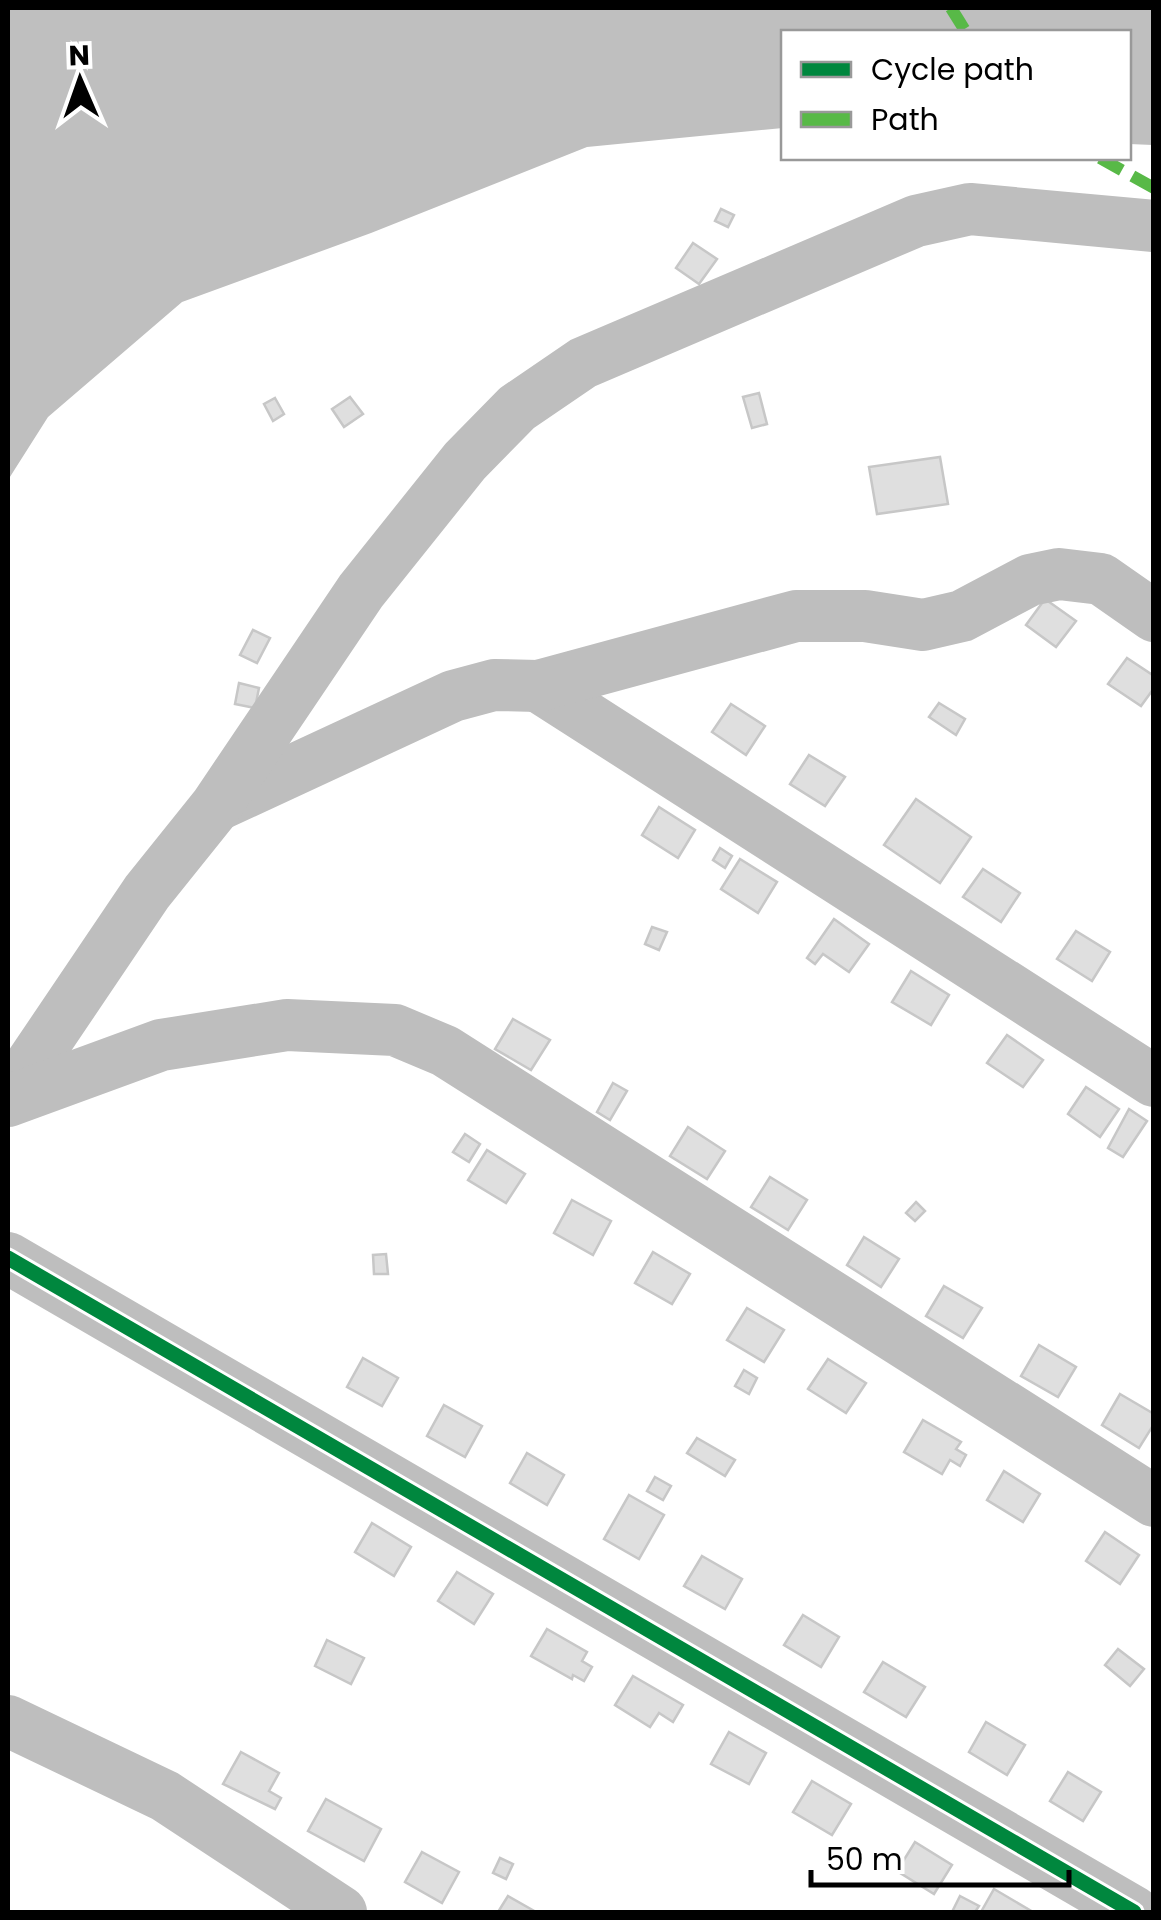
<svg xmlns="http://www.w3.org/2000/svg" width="1161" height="1920" viewBox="0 0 1161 1920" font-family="Poppins,sans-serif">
<rect width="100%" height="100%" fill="#fff"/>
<polygon fill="#bfbfbf" points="8,8 1153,8 1153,145 1129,144 1128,32 784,32 783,128 587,147 371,233 182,302 48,417 8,480"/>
<g fill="#dfdfdf" stroke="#c7c7c7" stroke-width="2.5">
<polygon points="721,209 734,215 728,227 715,221"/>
<polygon points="693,243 717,259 699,284 676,268"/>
<polygon points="759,393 767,424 752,428 743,397"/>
<polygon points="350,397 363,414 344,427 332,409"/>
<polygon points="275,398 284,414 273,421 264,404"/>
<polygon points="940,457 948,504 877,514 869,467"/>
<polygon points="1045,599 1076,621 1056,647 1026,625"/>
<polygon points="253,630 270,638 257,663 240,655"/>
<polygon points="1127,658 1154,676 1154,688 1141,706 1108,684"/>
<polygon points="239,683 259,688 255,708 235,704"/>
<polygon points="939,703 965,719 956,735 929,717"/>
<polygon points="731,704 765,726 746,755 712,732"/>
<polygon points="809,755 845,777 825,806 790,784"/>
<polygon points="916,799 971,837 940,883 884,845"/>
<polygon points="659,807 695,830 678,858 642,835"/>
<polygon points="720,848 732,856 725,868 713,860"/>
<polygon points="740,859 777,882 758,913 721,889"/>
<polygon points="983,869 1020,893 1001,922 963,897"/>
<polygon points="834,919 869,944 849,972 823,954 815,964 807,958"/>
<polygon points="652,927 667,932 659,950 645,944"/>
<polygon points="1076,931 1110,952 1092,981 1057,959"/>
<polygon points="911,971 949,995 931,1025 892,1002"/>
<polygon points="513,1019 550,1040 531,1070 495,1049"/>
<polygon points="1007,1035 1043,1060 1023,1087 987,1063"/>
<polygon points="613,1083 627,1091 610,1120 597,1112"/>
<polygon points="1086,1087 1119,1109 1100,1137 1068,1114"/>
<polygon points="1129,1109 1147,1121 1123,1157 1108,1148"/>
<polygon points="688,1127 725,1151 707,1179 670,1156"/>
<polygon points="465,1134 480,1144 469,1162 453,1152"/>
<polygon points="487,1150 525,1174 506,1203 468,1180"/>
<polygon points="770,1177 807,1200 788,1230 751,1207"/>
<polygon points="572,1200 611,1221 593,1255 554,1233"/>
<polygon points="916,1202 925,1211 915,1221 906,1213"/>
<polygon points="864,1237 899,1259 881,1287 847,1265"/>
<polygon points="653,1252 690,1274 672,1304 635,1283"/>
<polygon points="386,1254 388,1274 374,1274 373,1255"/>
<polygon points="944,1286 982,1308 963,1338 926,1316"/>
<polygon points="747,1308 784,1330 764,1362 727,1340"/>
<polygon points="1039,1345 1076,1367 1058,1397 1021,1376"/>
<polygon points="363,1358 398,1378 382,1406 347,1387"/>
<polygon points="828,1359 866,1383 846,1413 808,1389"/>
<polygon points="744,1370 757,1378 749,1394 735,1386"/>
<polygon points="1120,1394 1154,1414 1154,1424 1139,1448 1102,1425"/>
<polygon points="444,1405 482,1426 465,1457 427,1436"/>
<polygon points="923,1420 961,1442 956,1449 966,1455 960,1466 950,1460 942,1474 904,1452"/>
<polygon points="697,1438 735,1460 725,1476 687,1453"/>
<polygon points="527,1453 564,1475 547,1505 510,1483"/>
<polygon points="1004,1471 1040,1494 1023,1522 987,1500"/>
<polygon points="655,1477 671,1486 663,1500 647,1491"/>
<polygon points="629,1495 664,1515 639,1559 604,1539"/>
<polygon points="372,1523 411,1547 394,1576 355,1552"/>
<polygon points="1105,1532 1139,1555 1120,1584 1086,1561"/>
<polygon points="702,1556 742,1579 725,1609 684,1586"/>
<polygon points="457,1572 493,1594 474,1624 438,1601"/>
<polygon points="803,1615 839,1637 821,1667 784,1645"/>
<polygon points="547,1629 587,1652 582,1661 592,1667 584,1681 573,1675 572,1679 531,1656"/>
<polygon points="327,1640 364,1658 351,1684 315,1666"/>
<polygon points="1118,1649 1144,1669 1130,1686 1105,1665"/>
<polygon points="883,1662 925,1687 906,1717 864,1692"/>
<polygon points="633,1676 683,1705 673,1722 659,1713 650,1727 615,1705"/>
<polygon points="986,1722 1025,1745 1007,1775 969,1752"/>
<polygon points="729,1732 766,1753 749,1784 711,1764"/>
<polygon points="241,1752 279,1773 269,1791 281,1798 275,1809 223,1784"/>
<polygon points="1068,1772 1101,1792 1083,1821 1050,1801"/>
<polygon points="812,1781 851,1804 832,1835 793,1812"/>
<polygon points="326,1799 381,1829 364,1861 308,1831"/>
<polygon points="915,1842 952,1865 934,1894 897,1871"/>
<polygon points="422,1852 459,1872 442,1903 405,1882"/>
<polygon points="500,1858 513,1864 506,1879 493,1873"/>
<polygon points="994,1889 1033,1912 981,1912"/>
<polygon points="508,1896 536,1912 498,1912"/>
<polygon points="960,1896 979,1906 975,1912 952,1912"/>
</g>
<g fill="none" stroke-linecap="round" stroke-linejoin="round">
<g stroke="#bebebe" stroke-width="52">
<polyline points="538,686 1154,1081"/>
<polyline points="218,805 453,696 494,685 538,686 796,616 865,616 923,625 962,616 1030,580 1059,574 1101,579 1154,616"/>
<polyline points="8,1098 147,892 216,806 361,591 465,461 517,408 583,363 916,221 970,209 1154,226"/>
<polyline points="8,1101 161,1045 287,1025 395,1030 445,1051 1154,1501"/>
<polyline points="8,1258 1134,1912"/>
<polyline points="8,1721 165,1796 341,1912"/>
</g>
<g stroke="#58b947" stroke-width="12" stroke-dasharray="25 12" stroke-linecap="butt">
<polyline points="951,8 966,32"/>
<polyline points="1100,158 1154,188"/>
</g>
<g stroke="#fff" stroke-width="21">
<polyline id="cycleway" points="8,1258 1134,1912"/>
</g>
<use href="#cycleway" stroke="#00873e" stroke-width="15"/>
</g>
<rect width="1161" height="1920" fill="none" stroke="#000000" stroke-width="20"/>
<rect x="781" y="30" width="350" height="130" fill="#ffffff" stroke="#999999" stroke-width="2.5"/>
<rect x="801" y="62" width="50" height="15" fill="#00873e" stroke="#999999" stroke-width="2.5"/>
<text x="871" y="80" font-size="30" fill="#000000">Cycle path</text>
<rect x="801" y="112" width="50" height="15" fill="#58b947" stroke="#999999" stroke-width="2.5"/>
<text x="871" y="130" font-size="30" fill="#000000">Path</text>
<g transform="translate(80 80) rotate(358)" stroke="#ffffff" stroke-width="8" paint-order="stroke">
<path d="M0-8L18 38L0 25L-18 38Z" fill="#000000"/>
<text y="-15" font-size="28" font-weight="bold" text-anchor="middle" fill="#000000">N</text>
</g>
<path d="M811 1870v15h258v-15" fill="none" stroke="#000000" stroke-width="5"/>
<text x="826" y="1870" font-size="30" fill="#000000" stroke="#ffffff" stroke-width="8" paint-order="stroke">50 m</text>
</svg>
